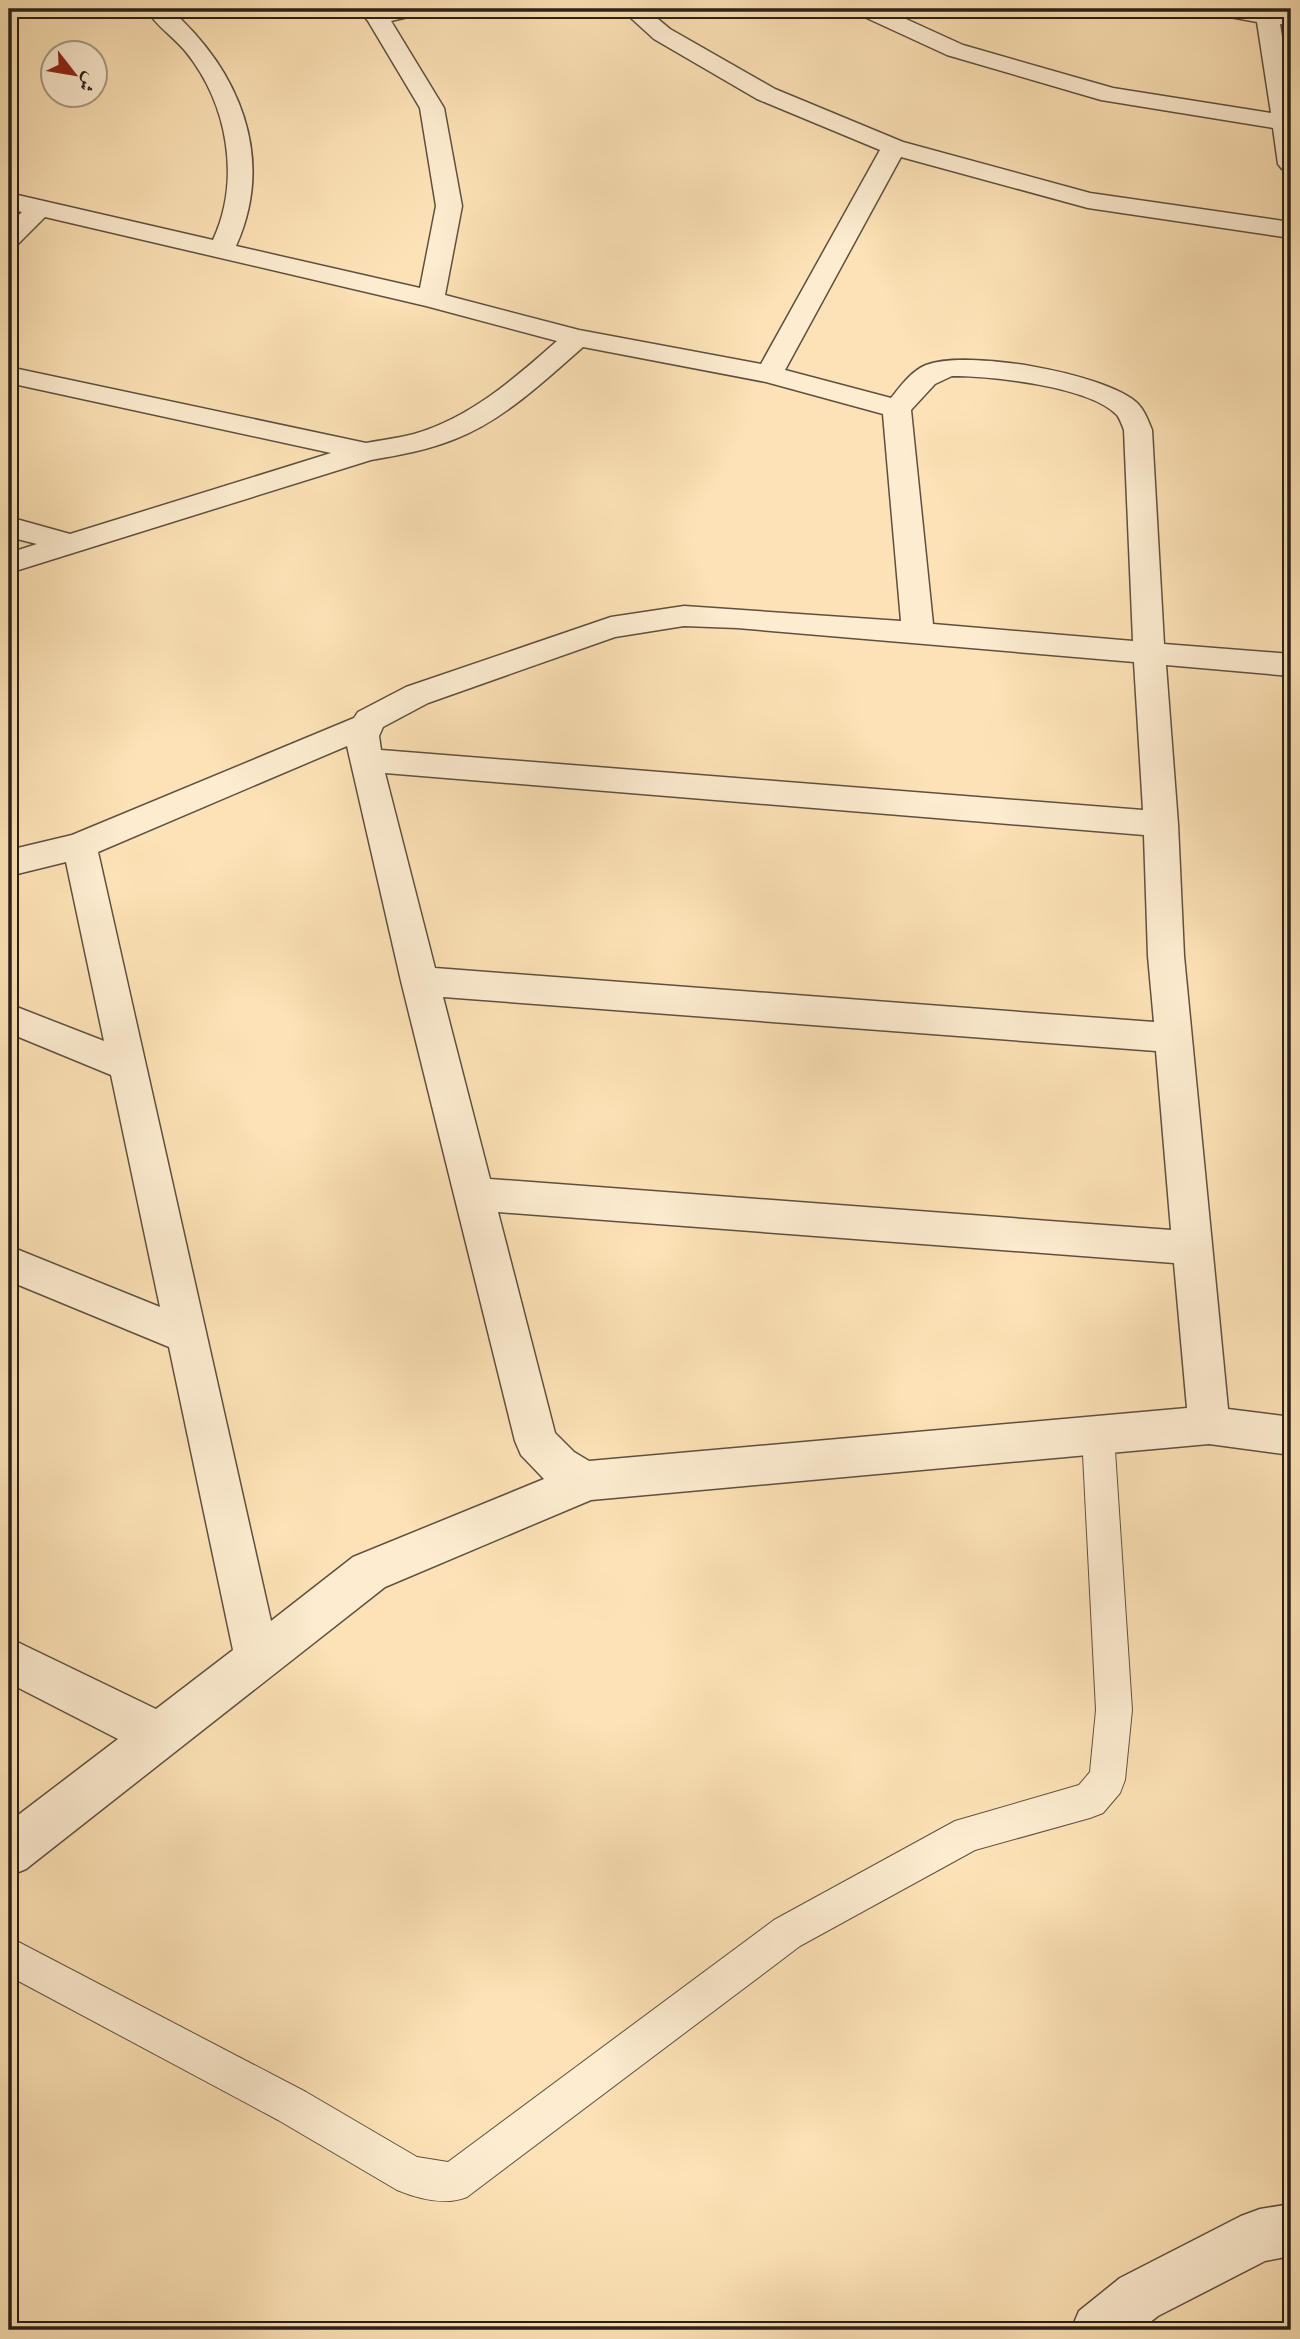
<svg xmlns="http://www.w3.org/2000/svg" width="1300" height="2339" viewBox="0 0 1300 2339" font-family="'IM FELL English',Amiri,serif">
<rect width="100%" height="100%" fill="#fce2b6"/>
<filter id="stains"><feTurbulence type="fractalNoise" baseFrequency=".00286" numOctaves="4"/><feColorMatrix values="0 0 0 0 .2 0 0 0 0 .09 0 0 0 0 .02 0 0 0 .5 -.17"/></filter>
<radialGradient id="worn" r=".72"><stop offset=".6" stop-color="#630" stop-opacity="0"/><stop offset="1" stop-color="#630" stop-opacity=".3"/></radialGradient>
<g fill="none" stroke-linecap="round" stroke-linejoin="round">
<g stroke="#5e5040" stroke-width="2">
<path id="service" d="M 1098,1420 L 1109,1425 L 1114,1435 L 1132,1710 L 1125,1780 L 1120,1793 L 1103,1813 L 1090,1818 L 975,1850 L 800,1946 L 467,2197 C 445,2206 419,2199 397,2190 L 278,2120 L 9,1976 L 9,1937 L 306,2092 L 417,2157 L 448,2162 L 774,1920 L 955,1821 L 1079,1785 L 1090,1772 L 1096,1710 L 1082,1435 L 1087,1425 Z"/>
</g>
<g stroke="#5e5040" stroke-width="3">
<g id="minor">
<path d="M 146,9 L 170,9 C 239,70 276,157 236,246 L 420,288 L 436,206 L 420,108 L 368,21 L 358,9 L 424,9 L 421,14 L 391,21 L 444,108 L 462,206 L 445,295 L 579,330 L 761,364 L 880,150 L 757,99 L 654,39 L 621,9 L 646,9 L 670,29 L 775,89 L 903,142 L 1090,193 L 1291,222 L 1291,238 L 1088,208 L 901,157 L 785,370 L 891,398 C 900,387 911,371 926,365 C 967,349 1102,373 1136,402 C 1144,409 1148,420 1152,430 L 1164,644 L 1291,654 L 1291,676 L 1166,665 L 1178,824 L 1184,956 L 1228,1409 L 1291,1417 L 1291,1455 L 1209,1444 L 591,1500 L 385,1587 L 26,1869 L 9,1876 L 9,1822 L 118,1739 L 9,1683 L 9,1638 L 156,1709 L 233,1650 L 169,1347 L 9,1281 L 9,1246 L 160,1307 L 111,1075 L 9,1033 L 9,1004 L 104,1041 L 66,862 L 9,876 L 9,850 L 72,835 L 354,718 L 358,712 L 406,687 L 611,617 L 684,606 L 901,621 L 883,414 L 766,382 L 583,347 C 544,381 504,420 455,439 C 428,450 400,455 371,460 L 9,573 L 9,553 L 37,544 L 9,537 L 9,517 L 70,534 L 331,453 L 9,383 L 9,367 L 366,443 C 382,440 398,438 414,434 C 470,418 514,379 557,341 L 426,306 L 45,217 L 18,244 L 9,246 L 9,224 L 22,212 L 9,209 L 9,193 L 213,240 C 241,180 228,104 186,52 C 174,37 155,25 146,9 ZM 952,376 C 991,376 1089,386 1117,415 C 1120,419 1122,425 1124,430 L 1133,641 L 933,624 L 911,410 L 935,384 ZM 684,626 L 737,628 L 1134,662 L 1143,810 L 381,750 L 379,736 L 383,727 L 428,703 L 615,637 ZM 347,746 L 401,981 L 515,1441 L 521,1455 L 544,1479 L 353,1557 L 271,1621 L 98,852 ZM 385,773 L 1144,835 L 1148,956 L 1154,1022 L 435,968 ZM 443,997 L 1156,1051 L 1171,1230 L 490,1179 ZM 498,1212 L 1174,1263 L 1187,1408 L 589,1461 L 574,1452 L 555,1433 Z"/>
<polygon points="855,9 884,9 963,45 1113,88 1271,113 1257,22 1214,14 1211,9 1291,11 1291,25 1280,24 1291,91 1291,171 1282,169 1278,164 1273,128 1101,100 947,55 858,14"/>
<polygon points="1291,2204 1291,2256 1265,2261 1158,2316 1140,2330 1071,2330 1079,2311 1120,2278 1241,2216 1260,2209"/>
</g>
</g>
<use href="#service" fill="#fdecd0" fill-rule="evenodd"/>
<use href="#minor" fill="#fdecd0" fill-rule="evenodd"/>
</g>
<rect width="1300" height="2339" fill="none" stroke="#fce2b6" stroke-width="35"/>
<rect x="10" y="10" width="1279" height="2318" fill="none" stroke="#292018" stroke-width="3.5"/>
<rect x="18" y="18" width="1265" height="2304" fill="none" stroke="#292018" stroke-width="2"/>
<g transform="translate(74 74) rotate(121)"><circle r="33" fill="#fdecd0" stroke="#a89a86" stroke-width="2"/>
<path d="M0-5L12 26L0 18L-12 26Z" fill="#8f2418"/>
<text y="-10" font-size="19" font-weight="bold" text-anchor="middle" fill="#292018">ش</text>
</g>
<rect width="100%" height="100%" filter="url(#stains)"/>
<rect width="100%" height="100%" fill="url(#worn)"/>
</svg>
